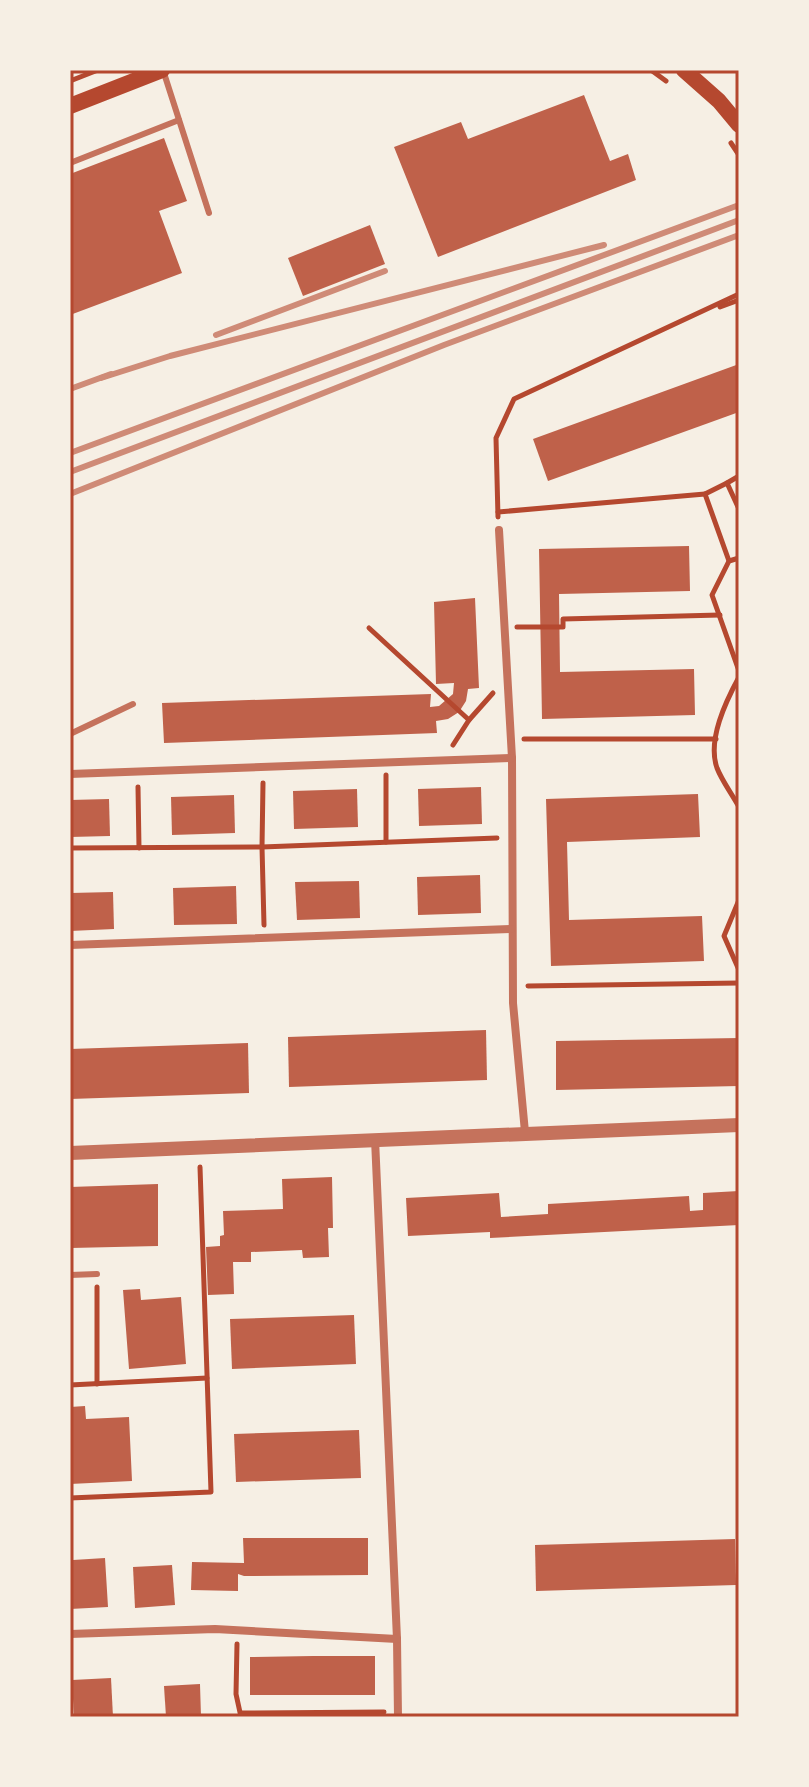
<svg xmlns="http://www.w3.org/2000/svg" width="809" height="1787" viewBox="0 0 809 1787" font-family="Signika,sans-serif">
<rect width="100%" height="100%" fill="#f6efe4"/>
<g fill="#bf614a">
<polygon points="584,95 610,161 628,154 636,180 438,257 394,147 461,122 468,139"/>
<polygon points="164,138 187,201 159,211 182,273 70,315 70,174"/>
<polygon points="370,225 385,264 303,296 288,258"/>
<polygon points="739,364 739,412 548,481 533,439"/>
<polygon points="689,546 690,591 559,594 560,672 694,669 695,715 542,719 539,549"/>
<polygon points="475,598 479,688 468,689 466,701 459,712 448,719 436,721 437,733 164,743 162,703 431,694 430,707 439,706 453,694 454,683 436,684 434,602"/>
<polygon points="481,787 482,824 419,826 418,789"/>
<polygon points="357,789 358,827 294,829 293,791"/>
<polygon points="698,794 700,837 567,842 569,920 702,916 704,961 551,966 546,799"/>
<polygon points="234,795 235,833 172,835 171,797"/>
<polygon points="109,799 110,836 70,837 70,800"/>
<polygon points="480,875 481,913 418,915 417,877"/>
<polygon points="359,881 360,918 297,920 295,882"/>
<polygon points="236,886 237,924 174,925 173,888"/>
<polygon points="113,892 114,929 70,931 70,893"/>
<polygon points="486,1030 487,1080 289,1087 288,1037"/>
<polygon points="739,1038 739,1086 556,1090 556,1041"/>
<polygon points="248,1043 249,1093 70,1099 70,1049"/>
<polygon points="332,1177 333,1228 328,1228 329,1257 303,1258 302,1250 251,1252 251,1262 233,1262 234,1294 208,1295 206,1247 220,1246 220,1236 224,1235 223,1211 283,1209 282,1179"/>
<polygon points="158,1184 158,1246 71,1248 70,1187"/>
<polygon points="739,1191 739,1225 490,1238 490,1232 408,1236 406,1198 499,1193 501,1217 548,1214 548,1204 689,1196 690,1211 703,1210 703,1193"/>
<polygon points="140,1289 141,1300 181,1297 186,1364 129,1369 123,1290"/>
<polygon points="354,1315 356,1364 232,1369 230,1319"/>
<polygon points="85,1406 86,1419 129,1417 132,1481 70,1484 70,1407"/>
<polygon points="359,1430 361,1478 236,1482 234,1434"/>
<polygon points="243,1538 368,1538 368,1575 244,1576 238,1574 238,1591 191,1590 192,1562 244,1563"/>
<polygon points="735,1539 736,1585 536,1591 535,1545"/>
<polygon points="72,1547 73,1560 105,1558 108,1607 70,1609 70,1548"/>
<polygon points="172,1565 175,1605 135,1608 133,1567"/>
<polygon points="313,1656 375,1656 375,1695 250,1695 250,1657"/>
<polygon points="111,1678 113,1717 74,1717 72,1680"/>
<polygon points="200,1684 201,1717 166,1717 164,1686"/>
</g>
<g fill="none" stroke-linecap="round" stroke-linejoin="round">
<g stroke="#b5482f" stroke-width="5">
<polyline points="651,70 666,81"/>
<polyline points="70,81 98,70"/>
<polyline points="731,143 739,155"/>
<polyline points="720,307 739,300"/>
<polyline points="739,476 727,483 739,509"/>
<polyline points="705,494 727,483"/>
<polyline points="498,512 705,494 729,561"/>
<polyline points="498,517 496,438 514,399 739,294"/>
<polyline points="739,558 729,561 712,595 739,671"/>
<polyline points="517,627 563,627 563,619 720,615"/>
<polyline points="369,628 469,720"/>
<path d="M 739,677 C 726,701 707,740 717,768 C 722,781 732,794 739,807"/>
<polyline points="524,739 716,739"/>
<polyline points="453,745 469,720 493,693"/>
<polyline points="386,775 386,842"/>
<polyline points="263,783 262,847 264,925"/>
<polyline points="138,787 139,848"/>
<polyline points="70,848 262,847 497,838"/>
<polyline points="739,900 724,936 739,970"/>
<polyline points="528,986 739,983"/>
<polyline points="97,1287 97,1384"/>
<polyline points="70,1385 207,1378"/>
<polyline points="70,1498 211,1492 200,1167"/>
<polyline points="237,1644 236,1694 241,1717"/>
<polyline points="241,1713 384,1712"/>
</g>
<g stroke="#c5725c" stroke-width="6">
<polyline points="163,70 209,213"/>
<polyline points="70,163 179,120"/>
<polyline points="70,734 133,704"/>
<polyline points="70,1275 97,1274"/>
</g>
<g stroke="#c5725c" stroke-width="8">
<polyline points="499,530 512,758 513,1003 525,1132"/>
<polyline points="70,774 512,758"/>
<polyline points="70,945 511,929"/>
<polyline points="375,1139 397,1639 398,1717"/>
<polyline points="70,1634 215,1629 397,1639"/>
</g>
<polyline stroke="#c5725c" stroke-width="14" points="70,1153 739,1125"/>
<g stroke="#b5482f" stroke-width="16">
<polyline points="684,70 719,101 739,125"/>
<polyline points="70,106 162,70"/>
</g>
<g stroke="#cf8b77" stroke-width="6">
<polyline points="216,335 385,271"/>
<polyline points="101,378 170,356 604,245"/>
<polyline points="70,389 111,374"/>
<polyline points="70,453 739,205"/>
<polyline points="70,472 739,220"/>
<polyline points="70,494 444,345 739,235"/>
</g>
</g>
<rect width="809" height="1787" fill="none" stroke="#f6efe4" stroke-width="144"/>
<rect x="72" y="72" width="665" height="1643" fill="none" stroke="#b5482f" stroke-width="3"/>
</svg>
